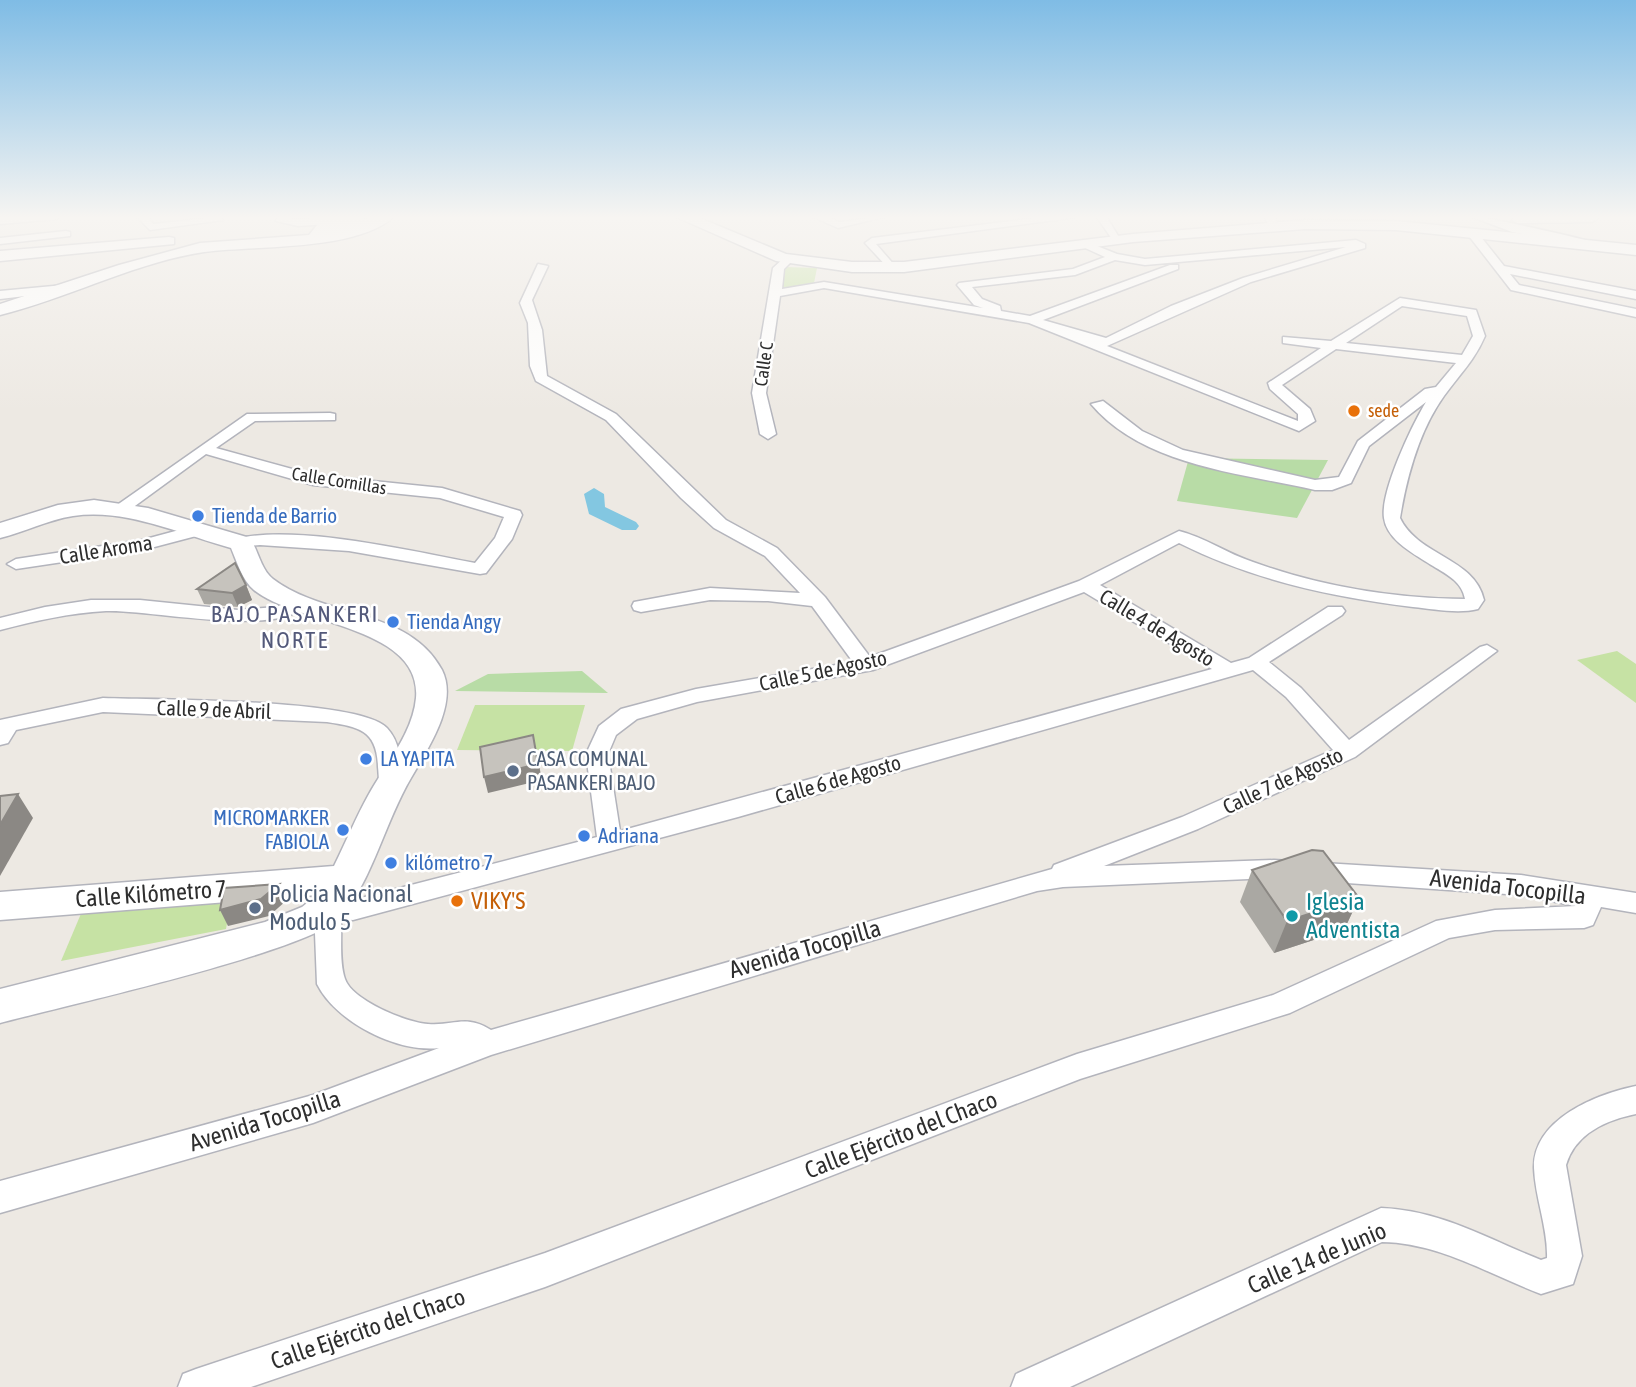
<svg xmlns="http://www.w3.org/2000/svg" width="1636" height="1387" viewBox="0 0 1636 1387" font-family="'Asap Condensed',sans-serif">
<rect width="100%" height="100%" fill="#ede9e3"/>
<g fill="#b8dca6">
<polygon points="1189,458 1328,460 1297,518 1177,501"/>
<polygon points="582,671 608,693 455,691 488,674"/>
</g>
<g fill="#c6e2a4">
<polygon points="784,267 817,268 813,288 778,287"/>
<polygon points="1617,651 1636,664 1636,703 1577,660"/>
<polygon points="475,705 585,705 572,751 457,750"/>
<polygon points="235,878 226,929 61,961 91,890"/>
</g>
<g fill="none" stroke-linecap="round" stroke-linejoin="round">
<polygon fill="#83c7e1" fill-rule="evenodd" points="594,488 604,494 605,507 636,522 639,526 636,530 622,530 589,514 584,494"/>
<g stroke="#b3b4bc" stroke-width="3">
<g id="street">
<polygon points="62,216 57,219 0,224 0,218"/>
<polygon points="136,216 147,216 153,224 218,217 223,220 150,230"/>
<path d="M 278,216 L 294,216 L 290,219 C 312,222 344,208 363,219 L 358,222 L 298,226 L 276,221 Z"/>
<polygon points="811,216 826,216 839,222 888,216 838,228"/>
<polygon points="1052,216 1085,216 876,244 896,267 890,270 865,243 872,238"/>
<polygon points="1096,216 1106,216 1120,239 1112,239"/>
<polygon points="1264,216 1274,216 1277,222 1268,224"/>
<path d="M 1470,216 C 1481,216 1588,239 1594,243 L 1584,246 L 1512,232 Z"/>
<polygon points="1594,216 1597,219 1592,222 1517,223 1512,220 1517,217"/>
<polygon points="66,231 70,232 70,236 0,244 0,238"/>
<polygon points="1469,232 1477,232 1504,266 1636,291 1636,299 1510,274 1519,285 1636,309 1636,317 1511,290 1469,236"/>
<path d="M 1356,240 L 1365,244 L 1365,248 L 1251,282 L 1107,346 L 1298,421 L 1298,414 L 1270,389 L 1268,383 L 1321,348 L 1283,343 L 1283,337 L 1331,341 L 1400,298 L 1476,310 L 1485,336 C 1475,360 1459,375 1444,396 C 1419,431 1407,476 1400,518 C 1418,556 1475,558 1484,600 L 1478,609 C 1458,614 1433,609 1413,607 C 1331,597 1253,580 1179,543 L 1100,585 L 1231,663 L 1249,658 L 1328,607 L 1342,607 L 1345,611 L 1342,615 L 1269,662 L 1301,688 L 1349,740 L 1480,647 L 1487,645 L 1497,651 L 1355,757 L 1198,829 L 1104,866 L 1274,860 L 1521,875 L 1636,893 L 1636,913 L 1601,907 L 1593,925 L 1584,928 L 1495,930 L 1449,938 L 1290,1013 L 1080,1079 L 545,1287 L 251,1387 L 178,1387 L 183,1374 L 196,1369 L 545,1253 L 1077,1054 L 1273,995 L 1436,921 L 1495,910 L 1576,906 L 1521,895 L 1274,878 L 1063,887 L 1037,891 L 491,1055 L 313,1123 L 0,1213 L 0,1181 L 313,1095 L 439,1048 C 397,1053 336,1022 317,984 L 314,908 L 318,901 L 327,898 L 353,900 L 597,837 L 586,754 L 599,726 L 621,709 L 696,689 L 853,662 L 812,606 L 768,601 L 710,600 L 641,612 L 634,610 L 632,606 L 634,602 L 710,588 L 800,593 L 765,556 L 714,528 L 681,498 L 606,420 L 536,381 L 530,366 L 528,323 L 520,303 L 538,264 L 548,266 L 532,300 L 542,330 L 547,376 L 616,414 L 726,520 L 777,548 L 825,597 L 870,657 L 1079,581 L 1179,531 C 1204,537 1228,554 1253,562 C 1319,586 1395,599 1465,599 C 1462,582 1448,575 1433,566 C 1416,555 1387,541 1384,518 C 1380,492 1412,425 1426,402 L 1369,446 L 1351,483 L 1332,490 L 1315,490 C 1241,473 1143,466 1091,404 L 1103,401 L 1142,431 L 1183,450 L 1315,480 L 1339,477 L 1358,441 L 1425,389 L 1436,387 L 1456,363 L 1336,349 L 1282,385 L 1310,409 L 1315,421 L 1299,431 L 1029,323 L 824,288 L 780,296 L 766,393 L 776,434 L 768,439 L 760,434 L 752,393 L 773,268 L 786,256 L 795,258 L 784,269 L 782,289 L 824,282 L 983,308 L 974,305 L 957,285 L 959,283 L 1073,269 L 1105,257 L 1083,247 L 1082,245 L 1087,242 L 1117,254 L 1145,259 ZM 1346,247 L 1243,278 L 1171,306 L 1106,338 L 1043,320 L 1178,269 L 1178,265 L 1170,265 L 1030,316 L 1001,311 L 1000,306 L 982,299 L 972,287 L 1075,275 L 1115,260 L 1145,265 ZM 1402,306 L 1467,316 L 1473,336 L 1462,355 L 1346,343 ZM 1084,592 L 1212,669 L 620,831 L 608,754 L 616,735 L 637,719 L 697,702 L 873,670 ZM 1253,670 L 1286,697 L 1333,750 L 1182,817 L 1054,865 L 1052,869 L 491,1030 C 465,1014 455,1026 428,1024 C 407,1023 352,1000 345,979 C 339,962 342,937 341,919 L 353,920 L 738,817 Z"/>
<polygon points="64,285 68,287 68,291 0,299 0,291"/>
<path d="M 330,413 L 335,414 L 335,420 L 255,421 L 216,448 L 314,475 L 442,488 L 520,511 L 522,515 L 512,539 L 486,573 L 480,574 L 349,551 L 260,545 L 235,547 L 232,543 L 235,539 C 297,524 410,551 475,563 L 495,538 L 504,517 L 440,498 L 313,485 L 206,454 L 124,514 L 112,514 L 110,510 L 247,414 Z"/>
<polygon points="194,526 203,531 200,535 143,550 16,569 7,564 16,559 142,540"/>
<path d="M 296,599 L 303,601 L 305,605 C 280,638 147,609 106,611 C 69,613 35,621 0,630 L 0,618 L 45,607 L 91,600 L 140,600 L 238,610 L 276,607 Z"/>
<path d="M 103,698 C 152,700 359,698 387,728 C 401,743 401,764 402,783 L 398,789 L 382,789 C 378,781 379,775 378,767 C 377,730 359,727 327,722 L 103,712 L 16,730 L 8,743 L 0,745 L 0,720 Z"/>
<path d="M 1636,1086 L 1636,1114 C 1606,1120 1575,1134 1566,1165 L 1582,1256 L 1573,1284 L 1541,1294 C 1488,1274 1440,1243 1382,1242 L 1070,1387 L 1011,1387 L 1016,1374 L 1381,1208 C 1440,1210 1488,1239 1541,1260 L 1547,1258 C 1548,1228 1535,1198 1534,1168 C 1533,1119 1597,1094 1636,1086 Z"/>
</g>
</g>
<g stroke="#b3b4bc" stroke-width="3">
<g id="secondary">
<path d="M 375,216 L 395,216 C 356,252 255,245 204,252 C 133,263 69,298 0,315 L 0,304 L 119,265 L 200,243 L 309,235 L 318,224 C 341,218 353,225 375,216 Z"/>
<polygon points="674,216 695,216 786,254 852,262 904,262 1133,234 1305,220 1396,221 1636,245 1636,255 1396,230 1305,229 1133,242 904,272 852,272 776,261"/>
<polygon points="169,237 174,238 174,244 0,261 0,251"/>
<path d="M 94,500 L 148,508 L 250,538 C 258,550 261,570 273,579 C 324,618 409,608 442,670 C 459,704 427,750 411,778 C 385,822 374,876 342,916 C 313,951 59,1007 0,1023 L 0,989 L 265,922 L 302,907 L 317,895 L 0,920 L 0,892 L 334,866 C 346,842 356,817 369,794 C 385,765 413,733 416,698 C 422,626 297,625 254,590 C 242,580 237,562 231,548 C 180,534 126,508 73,516 C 47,520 25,532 0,538 L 0,523 L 58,505 Z"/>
</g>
</g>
<use href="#street" fill="#fff" fill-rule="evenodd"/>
<use href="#secondary" fill="#fff" fill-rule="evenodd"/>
</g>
<g fill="#aaa8a3">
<polygon points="246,585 252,600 238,607 204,604 197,589"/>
<polygon points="1252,870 1359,898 1344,930 1274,953 1240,902"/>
</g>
<g fill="#8b8884">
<polygon points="246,585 252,600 238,607 232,593"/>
<polygon points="533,735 542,780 488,793 484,777"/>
<polygon points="18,794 33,818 0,876 0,825"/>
<polygon points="279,884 287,900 269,916 228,926 220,910"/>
<polygon points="1359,898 1344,930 1274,953 1287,921"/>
</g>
<g fill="#c6c3bd" stroke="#8b8884" stroke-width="2">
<polygon points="235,563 246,585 232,593 197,589"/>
<polygon points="533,735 538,764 484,777 480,747"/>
<polygon points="18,794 0,825 0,796"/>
<polygon points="1312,850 1323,851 1359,898 1287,921 1252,870"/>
<polygon points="279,884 261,899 220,910 224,888"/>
</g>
<linearGradient id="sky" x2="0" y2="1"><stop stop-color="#7fbce5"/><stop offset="0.53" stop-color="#f7f5f2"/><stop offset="1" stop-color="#f7f5f2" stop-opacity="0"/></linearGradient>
<rect width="1636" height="411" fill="url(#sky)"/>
<g fill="#e8710a" stroke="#fff" stroke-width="2.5">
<circle cx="1354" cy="411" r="7"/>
<circle cx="457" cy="901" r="7"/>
</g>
<g fill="#3f7fe0" stroke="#fff" stroke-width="2.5">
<circle cx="198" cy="516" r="7"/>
<circle cx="393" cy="622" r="7"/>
<circle cx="366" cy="759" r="7"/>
<circle cx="343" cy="830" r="7"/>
<circle cx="584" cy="836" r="7"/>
<circle cx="391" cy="863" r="7"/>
</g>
<g fill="#5c6f8a" stroke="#fff" stroke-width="2.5">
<circle cx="513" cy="771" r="7"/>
<circle cx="255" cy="908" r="7"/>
</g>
<circle fill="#0f9aa8" stroke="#fff" stroke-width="2.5" cx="1292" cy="916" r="7"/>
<g text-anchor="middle" stroke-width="5" stroke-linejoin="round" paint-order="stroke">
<g font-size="18" fill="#2e2e2e" stroke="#fff">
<text transform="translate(764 364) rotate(-82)" y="6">Calle C</text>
<text transform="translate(339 481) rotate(9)" y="6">Calle Cornillas</text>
</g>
<g font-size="18" fill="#c56008" stroke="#fff" text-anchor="start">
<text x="1368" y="417">sede</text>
</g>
<g font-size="21" fill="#366cbe" stroke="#fff" text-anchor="start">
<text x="212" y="523">Tienda de Barrio</text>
<text x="407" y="629">Tienda Angy</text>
<text x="380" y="766">LA YAPITA</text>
<text x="329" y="825" text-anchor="end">MICROMARKER<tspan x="329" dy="24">FABIOLA</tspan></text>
<text x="598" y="843">Adriana</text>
<text x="405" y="870">kilómetro 7</text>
</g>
<g font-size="21" fill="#2e2e2e" stroke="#fff">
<text transform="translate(106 550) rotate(-9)" y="7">Calle Aroma</text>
<text transform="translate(1157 628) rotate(31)" y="7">Calle 4 de Agosto</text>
<text transform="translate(823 671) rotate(-12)" y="7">Calle 5 de Agosto</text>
<text transform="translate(214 710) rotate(2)" y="7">Calle 9 de Abril</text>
<text transform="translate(838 780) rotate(-16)" y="7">Calle 6 de Agosto</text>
<text transform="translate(1283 781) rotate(-25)" y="7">Calle 7 de Agosto</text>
</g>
<g font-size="21" fill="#4e5e75" stroke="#fff" text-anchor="start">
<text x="527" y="766">CASA COMUNAL<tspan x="527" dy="24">PASANKERI BAJO</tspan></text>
</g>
<g font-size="23" letter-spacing="2" fill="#53597a" stroke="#fff">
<text x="295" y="622">BAJO PASANKERI<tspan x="295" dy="26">NORTE</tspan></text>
</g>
<g font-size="24" fill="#2e2e2e" stroke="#fff">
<text transform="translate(1508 887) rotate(7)" y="8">Avenida Tocopilla</text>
<text transform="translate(151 894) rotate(-4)" y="8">Calle Kilómetro 7</text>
<text transform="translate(805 949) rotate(-16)" y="8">Avenida Tocopilla</text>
<text transform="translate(265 1121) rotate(-17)" y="8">Avenida Tocopilla</text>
<text transform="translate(901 1135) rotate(-21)" y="8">Calle Ejército del Chaco</text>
<text transform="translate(1317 1258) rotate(-23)" y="8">Calle 14 de Junio</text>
<text transform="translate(368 1329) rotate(-19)" y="8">Calle Ejército del Chaco</text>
</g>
<g font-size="24" fill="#4e5e75" stroke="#fff" text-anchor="start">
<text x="269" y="902">Policia Nacional<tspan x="269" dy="28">Modulo 5</tspan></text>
</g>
<g font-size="24" fill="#c56008" stroke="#fff" text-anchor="start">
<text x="471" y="909">VIKY'S</text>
</g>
<g font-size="24" fill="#0d838f" stroke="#fff" text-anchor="start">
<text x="1306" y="910">Iglesia<tspan x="1306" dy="28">Adventista</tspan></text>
</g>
</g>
</svg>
